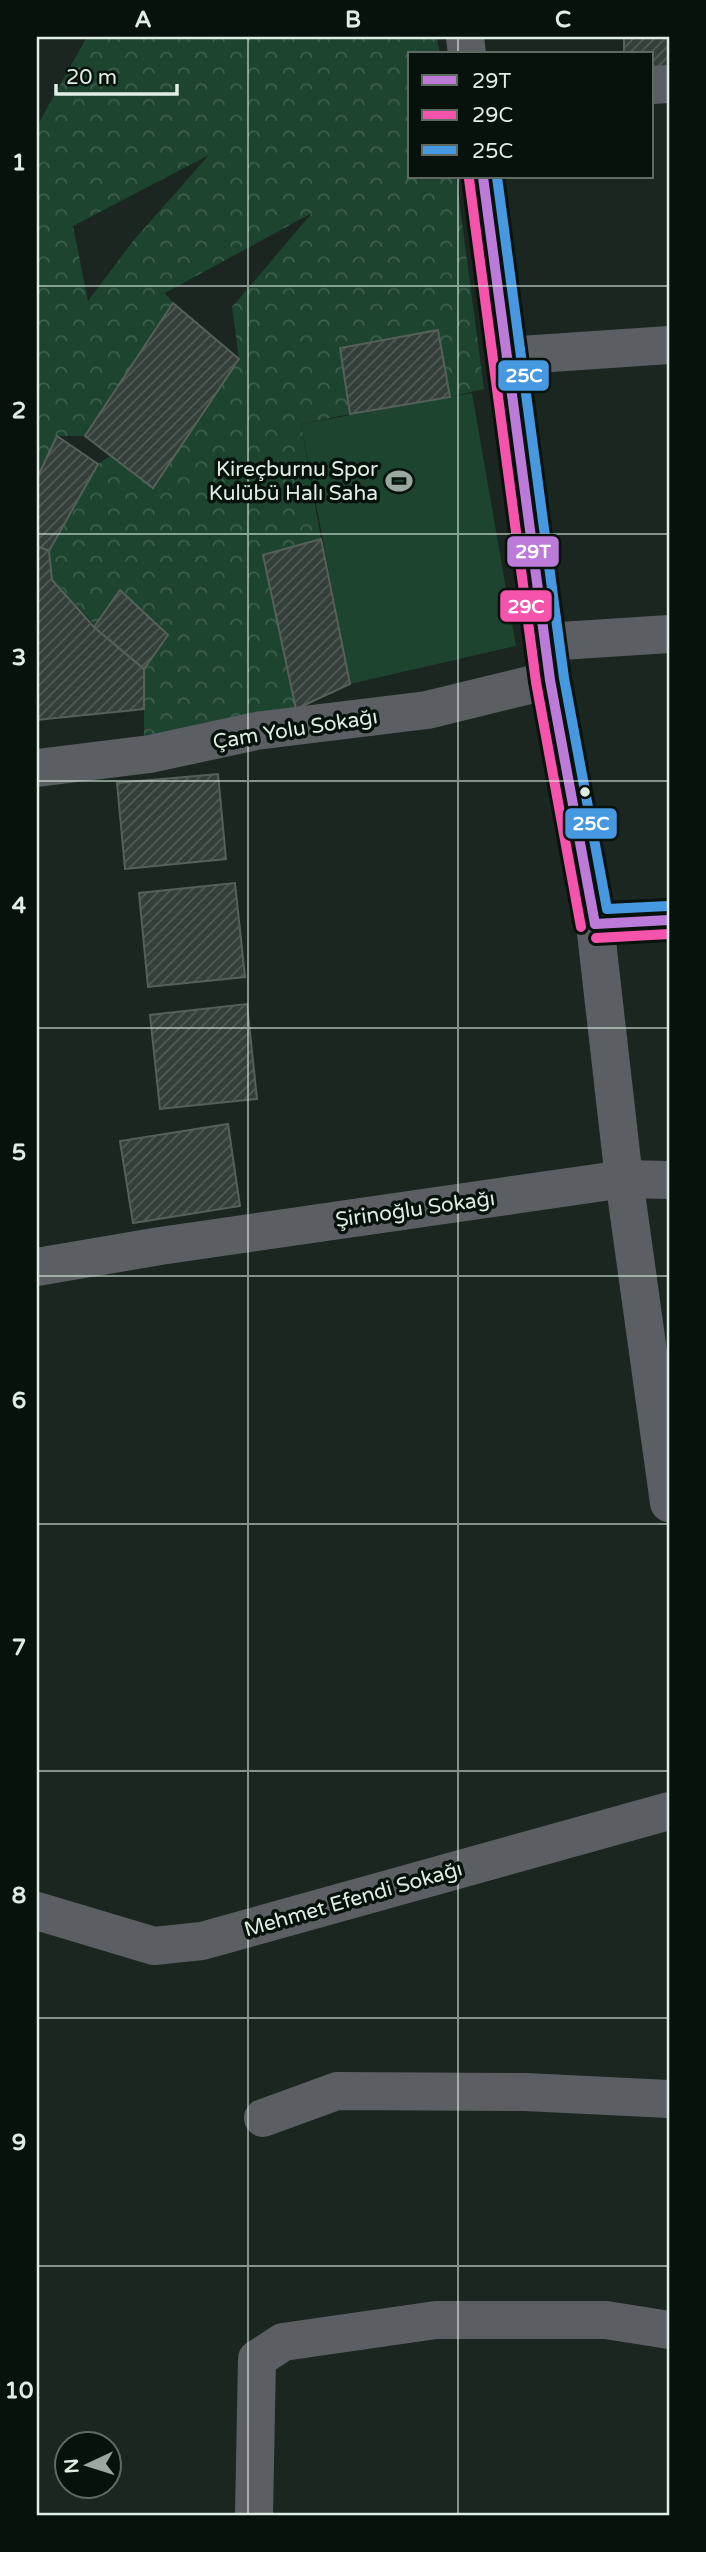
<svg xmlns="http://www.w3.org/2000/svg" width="706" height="2552" viewBox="0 0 706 2552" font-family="'Varela Round',sans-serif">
<defs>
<pattern id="forest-crowns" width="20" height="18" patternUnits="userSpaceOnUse" patternTransform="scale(1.75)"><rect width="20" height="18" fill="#1d442f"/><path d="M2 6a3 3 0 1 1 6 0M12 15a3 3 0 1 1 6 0" fill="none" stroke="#3d5f4d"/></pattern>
<pattern id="building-hatch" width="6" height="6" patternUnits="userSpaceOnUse" patternTransform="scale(1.75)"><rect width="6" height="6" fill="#353f39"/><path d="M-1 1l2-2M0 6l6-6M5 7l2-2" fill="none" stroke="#525b56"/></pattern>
</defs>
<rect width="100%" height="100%" fill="#1a261f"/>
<path fill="url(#forest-crowns)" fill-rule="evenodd" d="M 87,37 L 437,37 L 440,54 L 410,54 L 410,177 L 456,177 L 484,389 L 450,397 L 437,330 L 341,348 L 350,414 L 301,424 L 321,539 L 263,555 L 296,709 L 144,740 L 144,669 L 168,635 L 120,590 L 95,625 L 52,580 L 49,551 L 98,464 L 110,456 L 153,488 L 239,359 L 232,307 L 312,213 L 165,293 L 173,303 L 85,436 L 57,436 L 37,478 L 37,126 ZM 209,155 L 133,241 L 88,301 L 73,226 Z"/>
<polygon fill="#1d442f" points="472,393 516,646 350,684 301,424"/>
<g fill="url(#building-hatch)" stroke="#556059" stroke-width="2">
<polygon points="624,37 669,37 669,76 652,76 652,54 624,54"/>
<polygon points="173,303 239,359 153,488 85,436"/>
<polygon points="438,330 450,397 350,414 340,348"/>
<polygon points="57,436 98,464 49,551 37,546 37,478"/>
<polygon points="321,539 350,684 296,709 263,555"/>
<polygon points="37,546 49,551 52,580 94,627 144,669 144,709 37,720"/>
<polygon points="120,590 168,635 144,669 94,627"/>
<polygon points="218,774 226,859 125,869 117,783"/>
<polygon points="235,883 245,977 148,987 139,893"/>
<polygon points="247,1004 257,1099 160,1109 150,1015"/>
<polygon points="228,1124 240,1206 133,1223 120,1141"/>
</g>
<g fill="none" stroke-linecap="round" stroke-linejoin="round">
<g stroke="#5b5f64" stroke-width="38">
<polyline points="465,37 467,54"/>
<polyline points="652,85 669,84"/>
<polyline points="483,177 550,680 595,924 624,1179 669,1503"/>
<polyline points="506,356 669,345"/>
<polyline points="545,642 669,634"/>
<polyline points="37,768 150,754 256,731 427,710 550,680"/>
<polyline points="595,924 669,920"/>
<polyline points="37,1267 160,1246 624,1179 669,1180"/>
<polyline points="37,1911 154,1946 202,1941 669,1811"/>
<polyline points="263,2118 337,2091 525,2092 669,2099"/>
<polyline points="254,2515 257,2359 283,2342 436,2320 606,2320 669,2330"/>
</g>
<g stroke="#08120c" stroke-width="16">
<g id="bus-1">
<polyline points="483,177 550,680 595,924"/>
<polyline points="595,924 669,920"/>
</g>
</g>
<g stroke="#08120c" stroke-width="16">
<g id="bus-2">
<polyline points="469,179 536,682 581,927"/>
<polyline points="596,938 669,934"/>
</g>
</g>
<g stroke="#08120c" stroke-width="16">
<polyline id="bus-3" points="497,177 564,678 607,909 668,906"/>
</g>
<use href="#bus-1" stroke="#bd7bd9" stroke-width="10"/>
<use href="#bus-2" stroke="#f653ac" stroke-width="10"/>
<use href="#bus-3" stroke="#4699e1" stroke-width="10"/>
</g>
<path fill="none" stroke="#dfeee4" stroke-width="2" stroke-opacity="0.55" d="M 248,37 L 248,2515M 458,37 L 458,54M 458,177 L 458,2515M 37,286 L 669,286M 37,534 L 669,534M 37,781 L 669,781M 37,1028 L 669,1028M 37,1276 L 669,1276M 37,1524 L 669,1524M 37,1771 L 669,1771M 37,2018 L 669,2018M 37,2266 L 669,2266"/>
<defs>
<g id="stadium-bare" transform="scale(2.1)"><path d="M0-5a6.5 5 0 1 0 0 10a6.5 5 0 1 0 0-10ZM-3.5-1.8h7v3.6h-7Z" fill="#9aa89f" stroke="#08120c" stroke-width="2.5" paint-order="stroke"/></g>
</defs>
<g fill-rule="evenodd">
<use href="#stadium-bare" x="399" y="481"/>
</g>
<circle fill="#dfeee4" stroke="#08120c" stroke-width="2.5" cx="585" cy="792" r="6"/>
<g text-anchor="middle" stroke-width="7" stroke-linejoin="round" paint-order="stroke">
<g font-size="21" fill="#dfeee4" stroke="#08120c" text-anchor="end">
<text x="378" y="476">Kireçburnu Spor<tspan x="378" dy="24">Kulübü Halı Saha</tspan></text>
</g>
<g font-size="21" fill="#dfeee4" stroke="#08120c">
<text transform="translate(295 729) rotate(-9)" y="7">Çam Yolu Sokağı</text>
<text transform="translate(415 1209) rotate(-8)" y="7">Şirinoğlu Sokağı</text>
<text transform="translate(353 1899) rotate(-16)" y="7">Mehmet Efendi Sokağı</text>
</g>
</g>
<g stroke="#08120c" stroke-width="2.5">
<rect x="497" y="359" width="53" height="33" rx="7" fill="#4699e1"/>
<rect x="506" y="535" width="54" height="33" rx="7" fill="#bd7bd9"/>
<rect x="499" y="589" width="54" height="34" rx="7" fill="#f653ac"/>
<rect x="564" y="807" width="54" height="33" rx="7" fill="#4699e1"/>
</g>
<g font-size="19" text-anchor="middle" font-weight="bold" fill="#fff">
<text x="524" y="382">25C</text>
<text x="533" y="558">29T</text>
<text x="526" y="613">29C</text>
<text x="591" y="830">25C</text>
</g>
<rect width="706" height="2552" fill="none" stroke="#08120c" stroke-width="77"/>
<rect x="408" y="52" width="245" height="126" fill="#08120c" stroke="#5e6a62" stroke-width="2"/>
<rect x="422" y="75" width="35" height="10" fill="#bd7bd9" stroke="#5e6a62" stroke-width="2"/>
<text x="472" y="88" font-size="21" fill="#dfeee4">29T</text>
<rect x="422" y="110" width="35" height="10" fill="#f653ac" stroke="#5e6a62" stroke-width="2"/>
<text x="472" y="122" font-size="21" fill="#dfeee4">29C</text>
<rect x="422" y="145" width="35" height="10" fill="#4699e1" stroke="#5e6a62" stroke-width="2"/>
<text x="472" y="158" font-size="21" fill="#dfeee4">25C</text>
<g transform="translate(88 2465) rotate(266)"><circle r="33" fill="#08120c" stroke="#5e6a62" stroke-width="2"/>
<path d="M0-5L12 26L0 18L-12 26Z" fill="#9aa89f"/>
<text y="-10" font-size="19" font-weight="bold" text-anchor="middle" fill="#dfeee4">N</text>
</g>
<path d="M56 84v10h121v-10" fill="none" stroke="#dfeee4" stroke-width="3.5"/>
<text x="66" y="84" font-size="21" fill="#dfeee4" stroke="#08120c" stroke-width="5" paint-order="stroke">20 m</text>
<rect x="38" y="38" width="630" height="2476" fill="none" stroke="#dfeee4" stroke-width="2.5"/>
<g font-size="23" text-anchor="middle" font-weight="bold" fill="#dfeee4">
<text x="143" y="27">A</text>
<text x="353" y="27">B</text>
<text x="563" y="27">C</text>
<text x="19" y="170">1</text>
<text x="19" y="418">2</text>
<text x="19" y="665">3</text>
<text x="19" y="913">4</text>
<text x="19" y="1160">5</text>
<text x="19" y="1408">6</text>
<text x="19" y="1655">7</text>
<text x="19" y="1903">8</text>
<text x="19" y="2150">9</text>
<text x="19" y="2398">10</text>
</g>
</svg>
